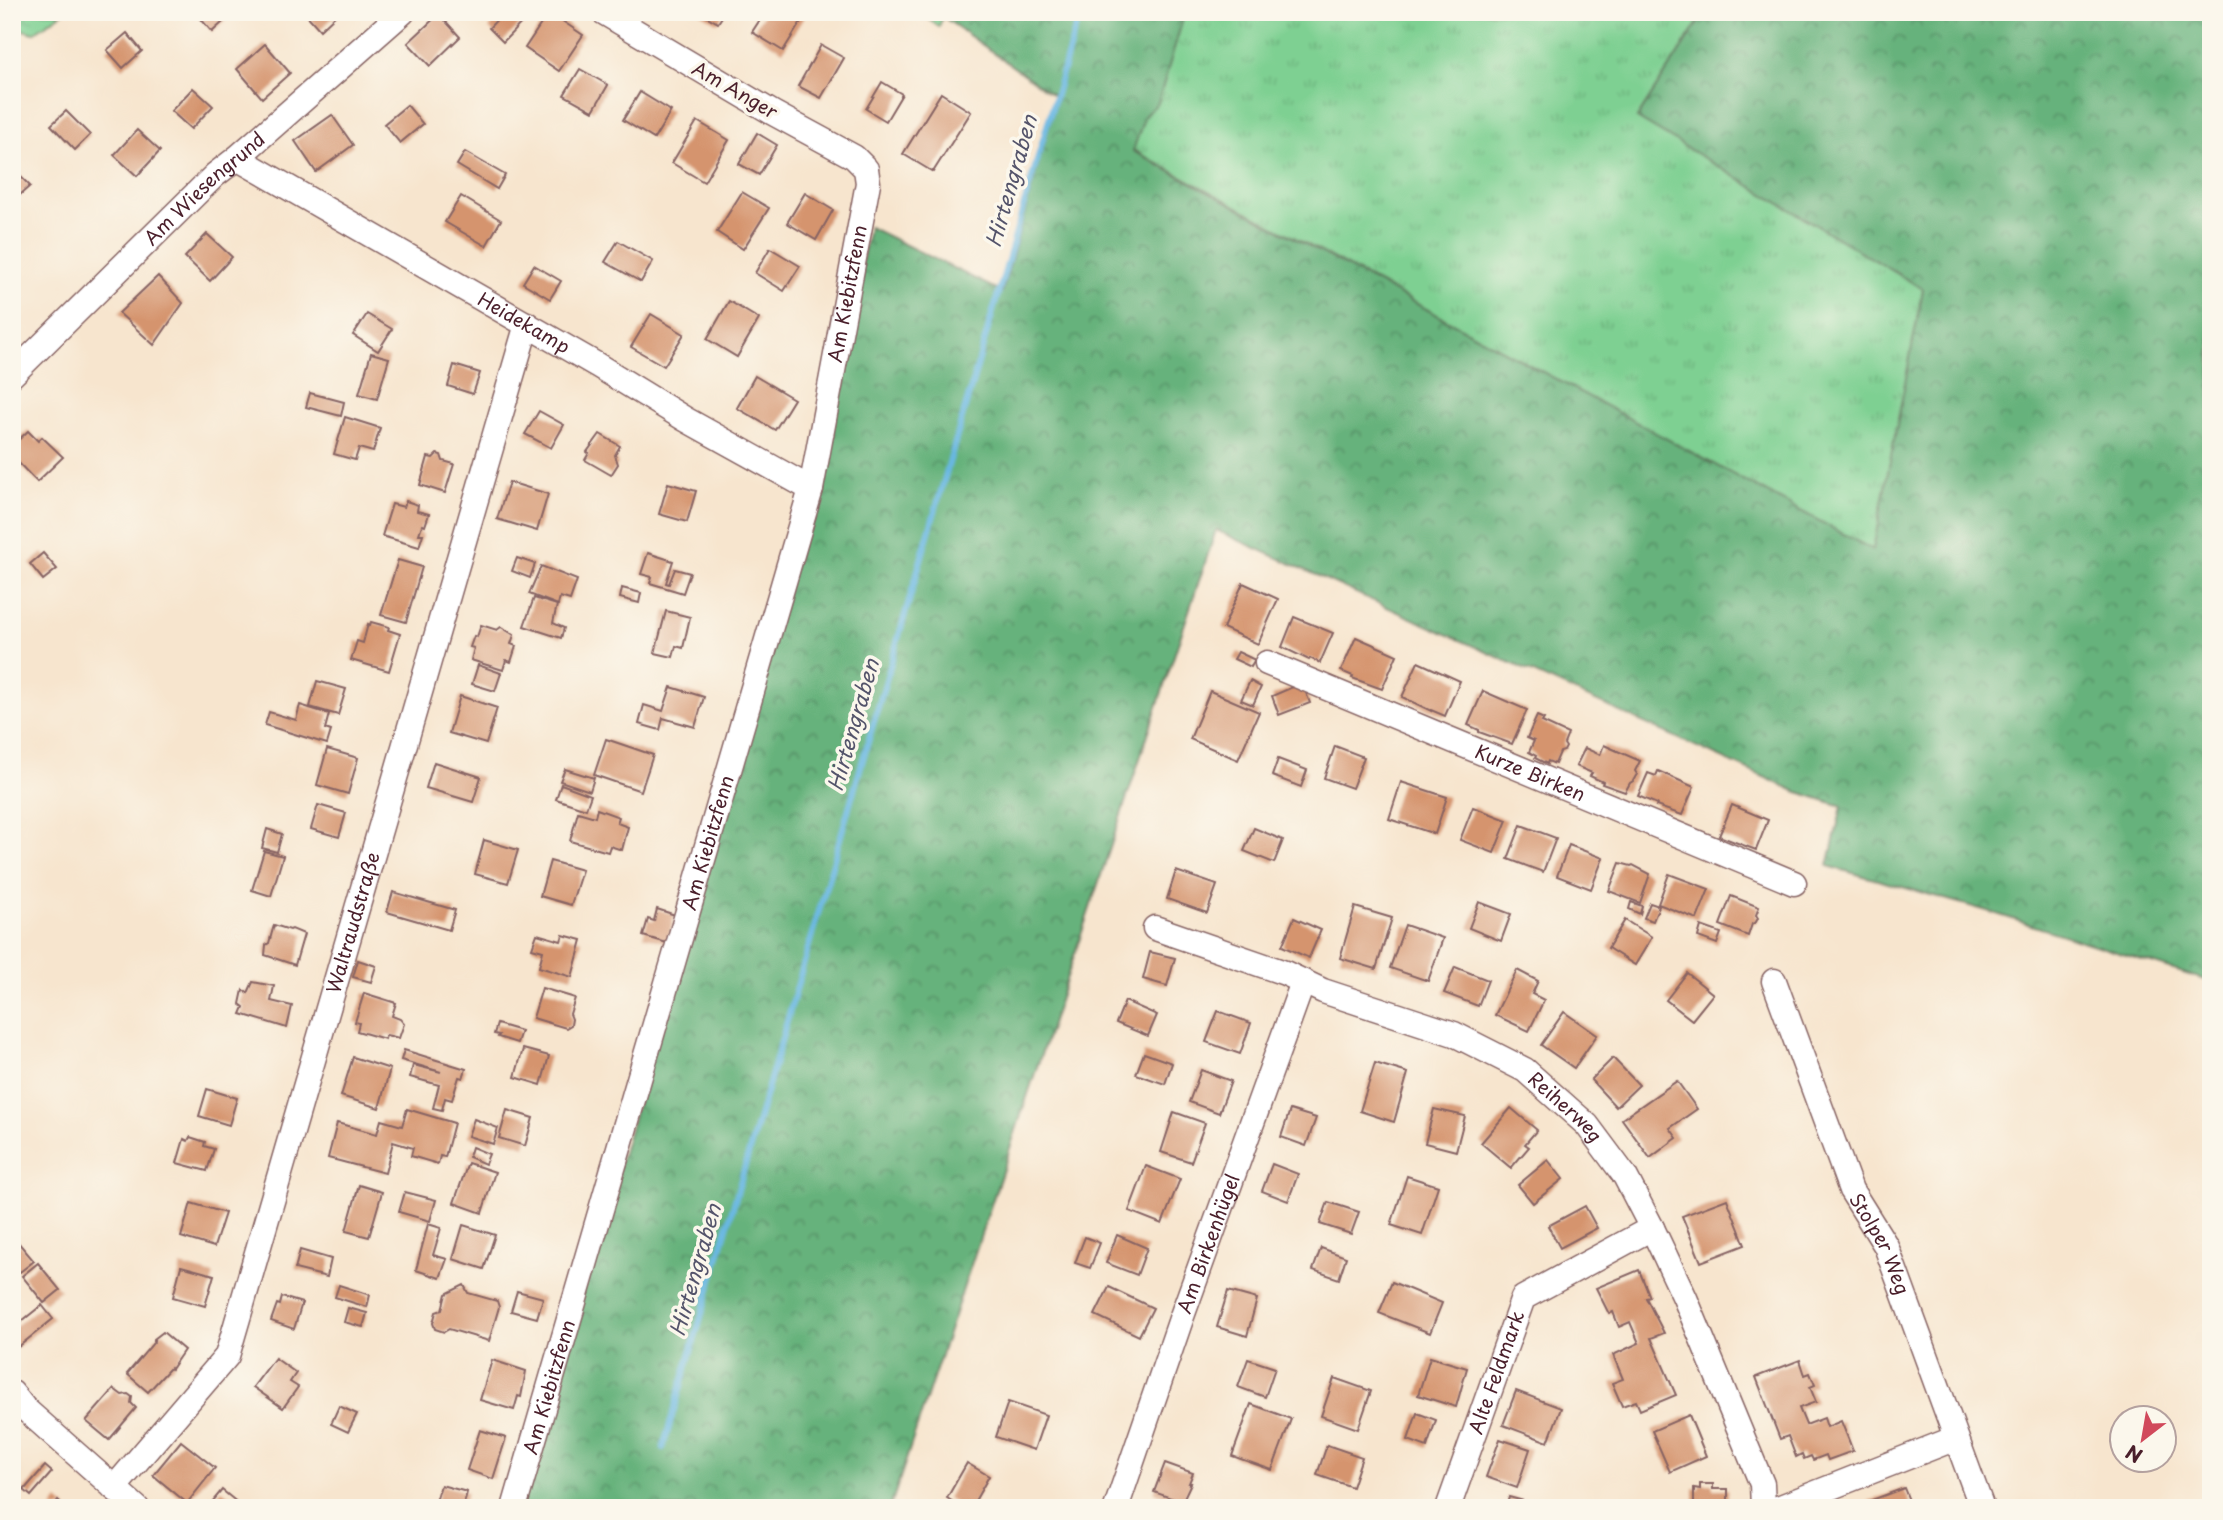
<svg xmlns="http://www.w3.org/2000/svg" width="2223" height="1520" viewBox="0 0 2223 1520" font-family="'Playpen Sans',sans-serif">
<defs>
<pattern id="grass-tufts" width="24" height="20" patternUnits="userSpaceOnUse" patternTransform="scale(1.75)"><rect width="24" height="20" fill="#7ed092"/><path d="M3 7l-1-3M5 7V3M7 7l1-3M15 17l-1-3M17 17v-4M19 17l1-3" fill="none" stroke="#6eb27e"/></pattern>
<pattern id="forest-crowns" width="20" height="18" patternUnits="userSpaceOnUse" patternTransform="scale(1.75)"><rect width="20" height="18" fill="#66b27c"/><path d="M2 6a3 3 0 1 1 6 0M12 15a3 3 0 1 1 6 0" fill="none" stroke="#569066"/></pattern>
<pattern id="wetland-marsh" width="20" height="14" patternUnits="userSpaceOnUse" patternTransform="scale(1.75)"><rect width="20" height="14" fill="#7ed092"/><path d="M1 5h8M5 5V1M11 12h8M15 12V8" fill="none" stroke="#6eb27e"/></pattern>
</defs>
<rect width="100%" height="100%" fill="#fbf7ec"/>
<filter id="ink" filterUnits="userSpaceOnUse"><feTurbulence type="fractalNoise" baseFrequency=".0143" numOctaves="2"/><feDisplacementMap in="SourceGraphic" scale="14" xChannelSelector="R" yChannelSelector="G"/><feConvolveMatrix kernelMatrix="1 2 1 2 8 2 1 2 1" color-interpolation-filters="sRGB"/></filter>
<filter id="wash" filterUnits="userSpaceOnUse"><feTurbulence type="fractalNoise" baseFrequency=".00686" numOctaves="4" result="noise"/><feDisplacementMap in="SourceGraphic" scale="28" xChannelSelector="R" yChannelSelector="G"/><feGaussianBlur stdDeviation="1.57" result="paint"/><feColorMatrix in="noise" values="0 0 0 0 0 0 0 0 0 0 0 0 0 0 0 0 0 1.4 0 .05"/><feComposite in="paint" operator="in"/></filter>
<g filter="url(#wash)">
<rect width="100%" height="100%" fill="#f7e5ce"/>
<g fill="url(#grass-tufts)" stroke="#64785e" stroke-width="2">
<polygon points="918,12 944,12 939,27"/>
<polygon points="1155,12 1705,12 1637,118 1924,289 1873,551 1133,150"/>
</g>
<polygon fill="url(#forest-crowns)" stroke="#586854" stroke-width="2" points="949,12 1185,12 1158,103 1145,115 1133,151 1873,550 1923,289 1637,118 1705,12 2211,12 2211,982 1984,910 1828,866 1842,806 1795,791 1216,530 890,1508 519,1508 817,489 869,227 1002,292 1057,98 946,19"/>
<polygon fill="url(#wetland-marsh)" stroke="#64785e" stroke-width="2" points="12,12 64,12 34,33 12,27"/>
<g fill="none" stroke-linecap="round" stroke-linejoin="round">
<polyline stroke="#68b7e2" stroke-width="6" points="663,1448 1080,12"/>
</g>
<g id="blocks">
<g fill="#d5946e">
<polygon points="195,12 234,12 212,32"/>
<polygon points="304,12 339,12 320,30"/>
<polygon points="504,12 524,12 528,16 503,42 489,28"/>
<polygon points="549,12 583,35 559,71 525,48"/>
<polygon points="699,12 725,12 718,23"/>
<polygon points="765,12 807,12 783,51 752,32"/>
<polygon points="439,14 460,37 430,66 408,43"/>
<polygon points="127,33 142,51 123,68 107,50"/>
<polygon points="265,44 290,73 262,98 237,69"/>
<polygon points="821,45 844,58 821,98 798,86"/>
<polygon points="580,69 608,85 593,111 564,95"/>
<polygon points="882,82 902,94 886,121 866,109"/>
<polygon points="193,88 213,106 191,129 171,111"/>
<polygon points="640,92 671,111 654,139 623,120"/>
<polygon points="941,93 971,112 933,172 903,154"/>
<polygon points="407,105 423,124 400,143 384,124"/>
<polygon points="66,111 90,135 75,150 51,125"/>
<polygon points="332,115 353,145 316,172 295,141"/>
<polygon points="697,121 729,140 704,182 672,163"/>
<polygon points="137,130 160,151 137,176 114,155"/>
<polygon points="757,133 777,145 759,175 739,164"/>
<polygon points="465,152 505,175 497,189 457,165"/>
<polygon points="12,168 30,186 12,202"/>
<polygon points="742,192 769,208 743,249 717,232"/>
<polygon points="805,193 833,210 816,240 787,223"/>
<polygon points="461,196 501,220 486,246 445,222"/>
<polygon points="207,234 232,257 210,281 185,257"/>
<polygon points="618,241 653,261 641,282 605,262"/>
<polygon points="770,248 800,266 784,291 755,273"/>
<polygon points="534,265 561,281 550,299 523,283"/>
<polygon points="158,276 183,303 154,345 119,313"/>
<polygon points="729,301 759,319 737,357 707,339"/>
<polygon points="367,314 392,329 378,351 353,335"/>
<polygon points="651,314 684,334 664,366 631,347"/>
<polygon points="371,353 389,358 377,399 359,394"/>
<polygon points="454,365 480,373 473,394 448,386"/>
<polygon points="755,376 794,399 775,430 737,408"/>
<polygon points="310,393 344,402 341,416 306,407"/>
<polygon points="539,411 564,425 551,448 525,434"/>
<polygon points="345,417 380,428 373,452 359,448 355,460 334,454"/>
<polygon points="28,431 38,441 42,437 63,457 37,482 12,456 12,446"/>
<polygon points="600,434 620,446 615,455 618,464 611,475 585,460 589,453 587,452"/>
<polygon points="437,454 441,455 443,461 454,464 445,493 420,485 428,457 433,458"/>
<polygon points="509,482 548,494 537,531 497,519"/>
<polygon points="668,483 696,491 687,522 659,514"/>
<polygon points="406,501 418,505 417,511 429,514 425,526 422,525 419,534 423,534 419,547 382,536 392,504 404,507"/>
<polygon points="43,553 57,569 43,580 30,564"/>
<polygon points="648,553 673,561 666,583 669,584 675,569 690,573 683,593 650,583 652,577 641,574"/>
<polygon points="517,558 535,564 530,578 512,571"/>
<polygon points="398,560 422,567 406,622 381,615"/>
<polygon points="541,566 577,580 570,600 560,597 558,605 529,594"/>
<polygon points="1243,583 1278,599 1258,644 1223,628"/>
<polygon points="622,588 641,593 639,603 620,598"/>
<polygon points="534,598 557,605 553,623 564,628 561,638 524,626"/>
<polygon points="666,611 690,617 683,648 676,646 673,657 655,653"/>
<polygon points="1294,617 1333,633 1320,663 1310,658 1309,660 1282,647"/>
<polygon points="371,622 389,627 388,630 400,634 389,671 351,660 357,641 363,643 368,624 370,625"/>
<polygon points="481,625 497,630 501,627 514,635 511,644 516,646 511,662 506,660 503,670 471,660 474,648 470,647 474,636 477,637"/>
<polygon points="1356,637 1397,655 1382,689 1352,678 1353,676 1341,671"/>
<polygon points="1238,652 1255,660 1251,667 1234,659"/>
<polygon points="1418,662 1460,681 1445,716 1431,710 1431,711 1402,697"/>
<polygon points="478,665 501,673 495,691 472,684"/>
<polygon points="317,681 346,689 338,715 310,707"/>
<polygon points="1250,681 1261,687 1253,705 1241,700"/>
<polygon points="1302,683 1310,703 1279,715 1272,696"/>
<polygon points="671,687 704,697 695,727 663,718 660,730 639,724 644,705 663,711"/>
<polygon points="1210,691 1259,712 1238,760 1190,739"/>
<polygon points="1483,691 1527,710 1512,744 1479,732 1479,730 1468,725"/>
<polygon points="460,696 497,708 486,744 449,733"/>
<polygon points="300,705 329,714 325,729 331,731 327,744 265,725 269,712 296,720"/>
<polygon points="1537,716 1544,719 1542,722 1568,734 1564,744 1566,747 1564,751 1560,752 1555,764 1548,761 1547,764 1535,758 1536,756 1529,752 1534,741 1527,738"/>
<polygon points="606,739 653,755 641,791 594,775"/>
<polygon points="1604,745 1640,761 1635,771 1637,774 1633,781 1630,783 1625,792 1602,784 1603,782 1590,776 1592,773 1576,766 1585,748 1600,755"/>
<polygon points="1335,746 1364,757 1352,788 1324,778"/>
<polygon points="327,749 358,758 348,794 317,785"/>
<polygon points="1278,759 1307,770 1301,787 1272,776"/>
<polygon points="434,762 481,777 473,802 426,788"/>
<polygon points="565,769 594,778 590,791 560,781"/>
<polygon points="1658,771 1694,787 1682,815 1656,806 1657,804 1638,796 1648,773 1656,776"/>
<polygon points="1401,782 1447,797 1435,834 1389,819"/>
<polygon points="561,784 591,795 586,809 556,799"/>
<polygon points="318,805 346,813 339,837 311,829"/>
<polygon points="1732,805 1768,820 1756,850 1719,836"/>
<polygon points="1473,807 1507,820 1494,853 1460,840"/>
<polygon points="597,809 619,817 617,823 628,827 622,850 610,846 608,852 570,841 578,812 595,817"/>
<polygon points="1521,825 1556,838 1543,872 1508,859"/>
<polygon points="1254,828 1283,840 1274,863 1244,851"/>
<polygon points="267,829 282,834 277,852 262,848"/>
<polygon points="484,840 518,850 508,883 475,874"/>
<polygon points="1569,845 1603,858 1591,889 1557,876"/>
<polygon points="264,851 283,856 271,896 252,890"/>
<polygon points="550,861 582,870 571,905 540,896"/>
<polygon points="1620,863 1631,866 1633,865 1650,874 1640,903 1609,891"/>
<polygon points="1176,871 1217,885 1207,913 1167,899"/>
<polygon points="1669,874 1709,889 1697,919 1658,904"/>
<polygon points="393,892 455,910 449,930 387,912"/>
<polygon points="1731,896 1759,907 1756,915 1758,918 1756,922 1752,924 1748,936 1720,925"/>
<polygon points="1479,902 1511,914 1501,941 1469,928"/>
<polygon points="1631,902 1642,906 1640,914 1629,909"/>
<polygon points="1650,903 1659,906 1653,921 1644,918"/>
<polygon points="1355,907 1392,918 1376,969 1340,958"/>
<polygon points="657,909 675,915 667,943 643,936 648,919 654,921"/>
<polygon points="1294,918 1321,930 1309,958 1282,946"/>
<polygon points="1625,920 1652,937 1635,965 1608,948"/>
<polygon points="274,925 290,930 292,929 304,934 295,965 265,955 266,945 269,943"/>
<polygon points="1405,925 1443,938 1428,981 1390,968"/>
<polygon points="1701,926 1721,933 1717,944 1698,937"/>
<polygon points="537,934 561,941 563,935 582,940 572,977 539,967 543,951 532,948"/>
<polygon points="1150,952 1175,958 1167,986 1143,979"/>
<polygon points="358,960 376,966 371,982 353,977"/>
<polygon points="1455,967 1488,980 1478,1006 1444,993"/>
<polygon points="1517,970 1538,981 1532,994 1544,1000 1529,1031 1495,1015"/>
<polygon points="1687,973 1713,994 1692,1020 1666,1000"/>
<polygon points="253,982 274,986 271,1001 292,1006 287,1028 241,1014 244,1007 240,1004 243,990 248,993"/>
<polygon points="542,988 575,998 570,1014 572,1019 571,1025 566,1028 533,1018"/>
<polygon points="364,993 396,1003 392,1016 400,1019 404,1024 399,1038 386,1035 385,1039 357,1031 359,1023 355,1022"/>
<polygon points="1125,1001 1157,1015 1148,1036 1116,1023"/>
<polygon points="1218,1011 1251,1023 1240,1054 1206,1042"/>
<polygon points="1564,1012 1597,1035 1574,1068 1541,1045"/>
<polygon points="497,1024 521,1031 517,1043 498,1037 499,1035 494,1034"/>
<polygon points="523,1049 549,1056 541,1085 515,1077"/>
<polygon points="404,1050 466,1069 463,1078 459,1077 452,1100 445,1098 442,1110 433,1108 439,1085 410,1077 413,1065 441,1072 401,1060"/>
<polygon points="1144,1053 1172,1063 1165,1084 1136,1074"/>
<polygon points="353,1057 390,1069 379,1108 341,1096"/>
<polygon points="1613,1058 1639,1085 1616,1107 1591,1080"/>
<polygon points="1375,1063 1408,1073 1394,1122 1360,1111"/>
<polygon points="1201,1070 1231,1081 1219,1113 1189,1102"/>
<polygon points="1677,1081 1697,1109 1670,1128 1677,1138 1650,1158 1622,1119"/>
<polygon points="207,1089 237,1098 229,1125 199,1116"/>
<polygon points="1511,1108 1537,1130 1525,1144 1529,1147 1511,1168 1481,1143"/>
<polygon points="407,1109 454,1123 445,1157 440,1156 438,1164 411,1156 413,1148 393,1142 385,1173 328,1158 337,1123 377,1134 381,1120 402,1126"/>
<polygon points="1434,1109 1465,1116 1456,1151 1425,1143"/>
<polygon points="507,1110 533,1118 525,1146 499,1138"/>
<polygon points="1290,1110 1316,1118 1306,1146 1281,1137"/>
<polygon points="1174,1112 1205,1123 1191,1162 1161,1152"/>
<polygon points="474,1119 498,1128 493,1144 468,1136"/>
<polygon points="190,1137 205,1142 204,1146 214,1149 207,1171 177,1163 184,1139 188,1141"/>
<polygon points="472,1147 489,1154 485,1164 469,1157"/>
<polygon points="1548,1160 1563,1179 1533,1203 1518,1185"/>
<polygon points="468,1163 495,1172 482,1213 454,1203"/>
<polygon points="1272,1164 1298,1174 1288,1201 1262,1191"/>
<polygon points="1146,1166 1180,1179 1162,1224 1129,1211"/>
<polygon points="1407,1176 1438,1186 1422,1235 1391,1225"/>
<polygon points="359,1185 382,1192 369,1237 346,1231"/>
<polygon points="405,1192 436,1200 430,1221 399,1212"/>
<polygon points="1727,1199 1745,1245 1701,1262 1682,1216"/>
<polygon points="1328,1202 1359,1212 1351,1234 1320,1224"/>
<polygon points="191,1203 225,1213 214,1247 181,1237"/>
<polygon points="1585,1206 1597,1228 1560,1248 1548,1226"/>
<polygon points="428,1224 441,1228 433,1255 447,1259 440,1278 416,1270"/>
<polygon points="463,1225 495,1235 484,1269 453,1259"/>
<polygon points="1117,1235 1147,1248 1137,1275 1106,1263"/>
<polygon points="1085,1237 1100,1243 1090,1268 1075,1263"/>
<polygon points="17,1241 34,1261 20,1272 12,1263 12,1245"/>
<polygon points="1321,1248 1346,1257 1339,1279 1313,1270"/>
<polygon points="300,1250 331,1259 327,1277 295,1269"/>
<polygon points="38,1263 60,1290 44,1303 22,1276"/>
<polygon points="181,1266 214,1275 205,1306 173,1297"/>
<polygon points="1639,1270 1650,1297 1646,1298 1664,1333 1651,1338 1676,1395 1640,1410 1636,1401 1622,1406 1612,1383 1623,1379 1613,1355 1639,1343 1630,1322 1619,1327 1613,1312 1609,1314 1596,1288"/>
<polygon points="1392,1282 1442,1303 1430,1333 1379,1313"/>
<polygon points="339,1285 370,1295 367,1307 335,1297"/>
<polygon points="464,1285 468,1293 497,1301 499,1307 489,1341 449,1329 444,1332 435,1329 433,1323 436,1312 442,1310 446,1294"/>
<polygon points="1109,1287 1153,1308 1139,1336 1095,1315"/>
<polygon points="517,1291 543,1298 537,1318 511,1311"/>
<polygon points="1228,1291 1257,1299 1247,1336 1217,1327"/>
<polygon points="282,1297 302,1303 294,1329 271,1321 277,1304 280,1305"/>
<polygon points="42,1305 53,1319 18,1347 12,1340 12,1329"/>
<polygon points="348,1308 367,1313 363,1327 344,1322"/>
<polygon points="163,1332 184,1350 171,1369 170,1368 148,1392 127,1374 154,1342 154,1339"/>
<polygon points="1430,1357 1467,1368 1456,1407 1418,1395"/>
<polygon points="275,1358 296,1373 290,1382 298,1387 283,1408 253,1387"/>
<polygon points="1248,1359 1275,1368 1265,1397 1238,1387"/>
<polygon points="492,1360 526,1371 521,1397 518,1396 514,1410 480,1400"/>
<polygon points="1800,1360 1805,1375 1810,1373 1815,1385 1810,1387 1816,1402 1799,1408 1806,1425 1824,1418 1827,1427 1841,1421 1853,1451 1828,1460 1826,1455 1813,1460 1811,1456 1804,1459 1802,1454 1796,1457 1788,1436 1780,1439 1756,1377"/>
<polygon points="1334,1378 1371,1391 1358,1429 1321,1416"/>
<polygon points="114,1389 122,1395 128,1394 132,1397 131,1403 136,1408 109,1440 86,1421"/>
<polygon points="1516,1391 1561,1408 1548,1442 1503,1425"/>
<polygon points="1008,1402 1046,1415 1034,1450 996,1437"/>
<polygon points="1251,1404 1291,1419 1272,1470 1232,1456"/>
<polygon points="339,1406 357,1414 348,1432 331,1424"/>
<polygon points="1417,1413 1436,1420 1427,1447 1408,1440"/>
<polygon points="1689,1415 1706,1456 1670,1472 1652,1431"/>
<polygon points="480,1430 506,1438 493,1479 467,1470"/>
<polygon points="1500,1439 1530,1449 1517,1488 1486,1477"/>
<polygon points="181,1441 215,1468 187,1503 153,1475"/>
<polygon points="1327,1445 1362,1457 1352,1487 1317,1475"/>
<polygon points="967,1463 989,1476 971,1508 963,1508 947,1498"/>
<polygon points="1165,1463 1193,1473 1189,1483 1191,1483 1182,1502 1154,1492"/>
<polygon points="45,1466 52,1472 31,1496 24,1490"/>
<polygon points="1700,1484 1713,1484 1713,1489 1728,1489 1728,1508 1694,1508 1694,1488 1700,1489"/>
<polygon points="441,1485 467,1492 464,1504 473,1508 434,1508"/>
<polygon points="1904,1488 1912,1508 1871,1508 1869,1501"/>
<polygon points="222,1490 244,1508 207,1508"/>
<polygon points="1509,1497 1538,1505 1538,1508 1506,1508"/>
<polygon points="58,1500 67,1508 52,1508"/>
</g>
</g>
</g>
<g filter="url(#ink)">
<use href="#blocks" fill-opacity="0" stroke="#876464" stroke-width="2"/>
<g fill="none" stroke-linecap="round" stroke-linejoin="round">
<g stroke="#876464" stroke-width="27">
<g id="street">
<path id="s1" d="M 237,158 L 597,365 L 685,419 L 811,489"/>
<path id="s2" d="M 12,375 L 215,175 L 237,158 L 403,12"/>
<path id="s3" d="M 1267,663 L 1794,883"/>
<path id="s4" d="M 1155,928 L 1285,973 L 1323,991 L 1454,1034 L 1525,1070 L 1587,1125 L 1625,1176 L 1652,1228 L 1685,1298 L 1762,1484 L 1763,1508"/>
<path id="s5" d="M 1774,981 L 1851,1190 L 1886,1246 L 1982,1508"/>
<polyline points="12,1393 24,1408 137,1508"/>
<path id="s6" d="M 114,1488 L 227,1356 L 527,324"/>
<path id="s7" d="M 514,1508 L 811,489 L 868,183 L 866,169 L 854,157 L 773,113 L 603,12"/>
<path id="s8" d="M 1116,1508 L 1181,1319 L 1303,982"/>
<path id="s9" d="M 1448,1508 L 1523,1298 L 1652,1228"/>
<polyline points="1778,1508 1956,1438"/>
</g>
</g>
<use href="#street" stroke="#fff" stroke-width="24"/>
</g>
</g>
<g text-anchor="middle" stroke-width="7" stroke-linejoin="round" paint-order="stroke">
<g font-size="19" fill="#4a1f2b" stroke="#fbf7ec">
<text transform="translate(735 90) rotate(30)" y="7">Am Anger</text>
<text dy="7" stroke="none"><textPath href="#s2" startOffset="268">Am Wiesengrund</textPath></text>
<text dy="7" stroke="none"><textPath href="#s7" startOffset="1260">Am Kiebitzfenn</textPath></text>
<text dy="7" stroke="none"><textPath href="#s1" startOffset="331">Heidekamp</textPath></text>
<text dy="7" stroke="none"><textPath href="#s3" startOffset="285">Kurze Birken</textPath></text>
<text dy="7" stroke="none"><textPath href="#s7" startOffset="693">Am Kiebitzfenn</textPath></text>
<text dy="7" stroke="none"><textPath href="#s6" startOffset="625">Waltraudstraße</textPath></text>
<text dy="7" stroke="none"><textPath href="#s4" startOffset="452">Reiherweg</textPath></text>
<text dy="7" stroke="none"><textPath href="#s8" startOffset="280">Am Birkenhügel</textPath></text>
<text dy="7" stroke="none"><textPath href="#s5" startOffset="284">Stolper Weg</textPath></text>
<text dy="7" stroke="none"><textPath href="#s9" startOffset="144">Alte Feldmark</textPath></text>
<text dy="7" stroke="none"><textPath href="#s7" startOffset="126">Am Kiebitzfenn</textPath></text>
</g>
<g font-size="21" font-style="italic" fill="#54546b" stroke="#fbf7ec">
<text transform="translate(1012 181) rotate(-74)" y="7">Hirtengraben</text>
<text transform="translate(854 725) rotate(-74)" y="7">Hirtengraben</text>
<text transform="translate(696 1270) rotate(-74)" y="7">Hirtengraben</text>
</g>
</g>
<rect width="2223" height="1520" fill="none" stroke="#fbf7ec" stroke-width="42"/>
<g transform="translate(2143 1439) rotate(211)"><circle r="33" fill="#fbf7ec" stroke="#b4a19f" stroke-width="2"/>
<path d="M0-5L12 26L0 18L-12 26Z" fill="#d1495b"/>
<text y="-10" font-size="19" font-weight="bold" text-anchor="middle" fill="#4a1f2b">N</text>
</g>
</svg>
